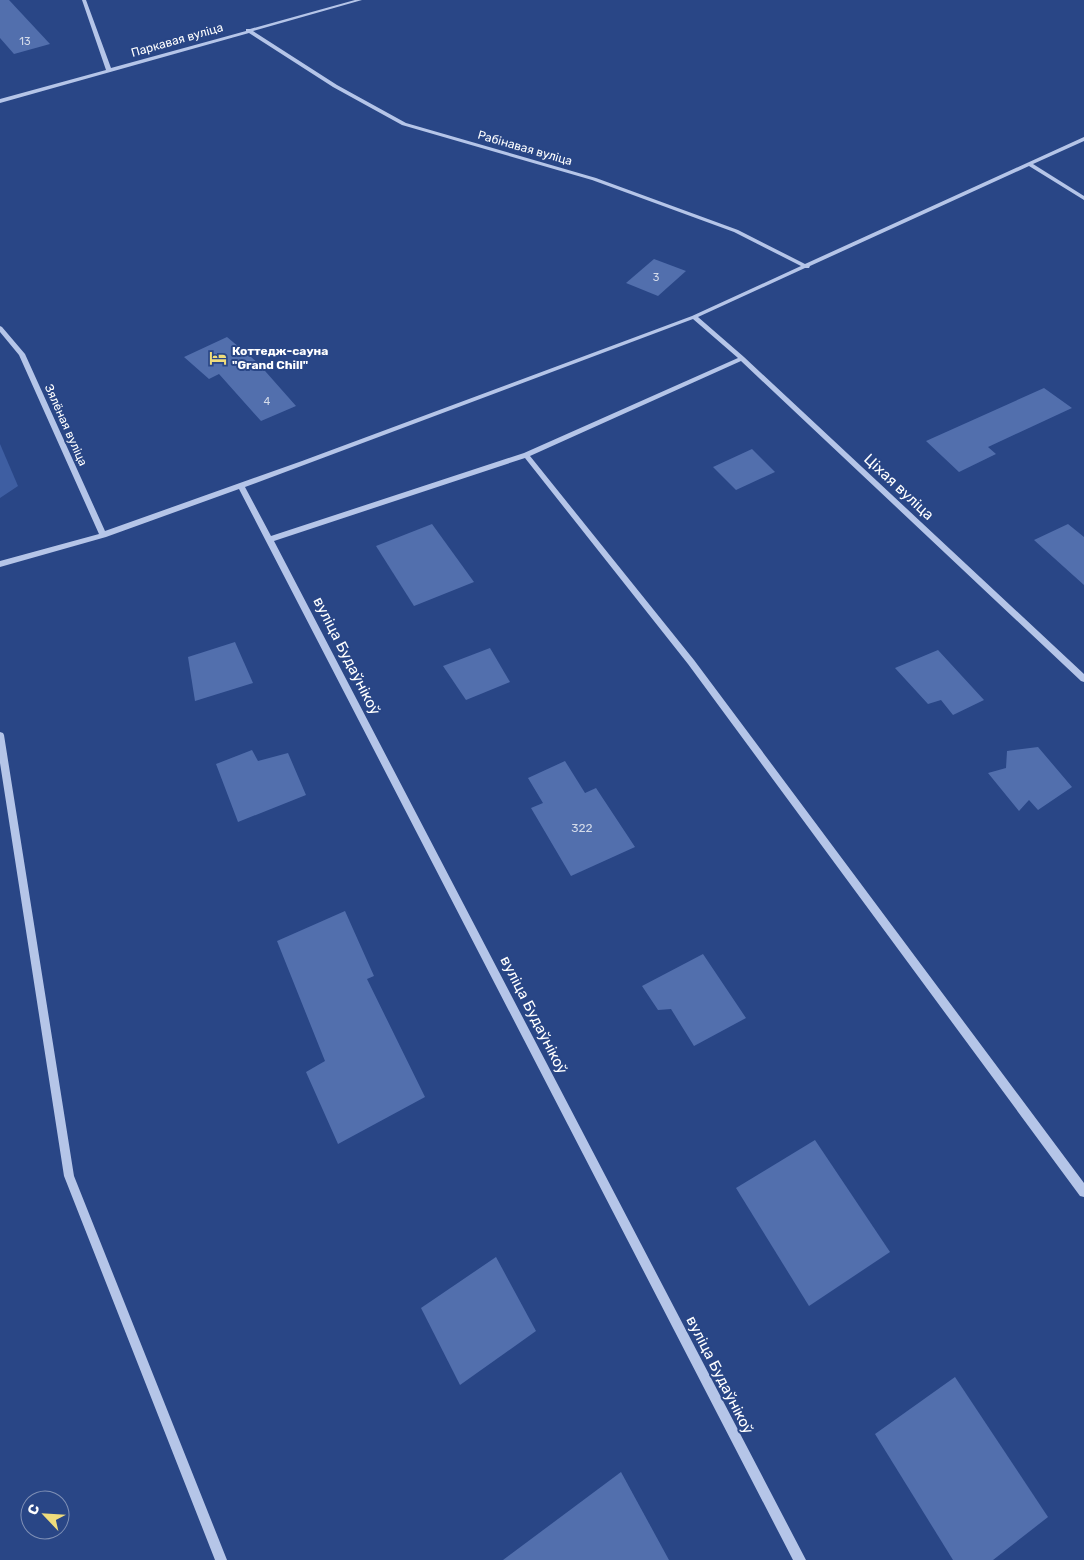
<svg xmlns="http://www.w3.org/2000/svg" width="1084" height="1560" viewBox="0 0 1084 1560" font-family="Rubik,sans-serif">
<rect width="100%" height="100%" fill="#294686"/>
<polygon fill="#3e5ea2" points="0,444 18,486 0,498"/>
<g fill="#526fad">
<polygon points="0,0 9,0 50,44 14,54 0,38"/>
<polygon points="654,259 686,271 658,296 626,283"/>
<polygon points="227,337 258,363 296,406 261,421 219,374 209,379 184,357"/>
<polygon points="1044,388 1072,408 988,447 996,454 959,472 926,441"/>
<polygon points="752,449 775,472 736,490 713,467"/>
<polygon points="432,524 474,582 414,606 376,546"/>
<polygon points="1068,524 1084,537 1084,585 1034,540"/>
<polygon points="235,642 253,683 195,701 188,657"/>
<polygon points="490,648 510,682 466,700 443,666"/>
<polygon points="938,650 984,700 953,715 941,700 928,704 895,668"/>
<polygon points="1038,747 1072,787 1038,810 1029,800 1019,811 988,773 1006,768 1007,751"/>
<polygon points="252,750 258,761 288,753 306,795 238,822 216,764"/>
<polygon points="565,761 585,793 596,788 635,847 571,876 531,808 543,803 528,778"/>
<polygon points="345,911 374,976 367,979 425,1097 338,1144 306,1072 325,1061 277,941"/>
<polygon points="703,954 746,1018 694,1046 671,1009 658,1010 642,986"/>
<polygon points="815,1140 890,1252 809,1306 736,1188"/>
<polygon points="496,1257 536,1331 460,1385 421,1308"/>
<polygon points="955,1377 1048,1517 993,1560 953,1560 875,1434"/>
<polygon points="621,1472 669,1560 503,1560"/>
</g>
<g fill="none" stroke-linecap="round" stroke-linejoin="round">
<g fill="#b5c5e8" fill-rule="evenodd">
<path d="M 82,0 L 86,0 L 111,68 L 246,31 L 246,29 L 250,29 L 355,0 L 362,0 L 253,31 L 337,85 L 406,123 L 596,178 L 738,230 L 805,264 L 1084,137 L 1084,141 L 1033,164 L 1084,196 L 1084,200 L 1029,166 L 810,266 L 809,268 L 805,268 L 698,317 L 744,357 L 1084,674 L 1084,682 L 1081,681 L 741,361 L 530,456 L 694,660 L 1084,1183 L 1084,1197 L 1080,1196 L 688,664 L 525,458 L 274,541 L 806,1560 L 793,1560 L 239,489 L 106,537 L 0,567 L 0,561 L 99,534 L 19,355 L 0,332 L 0,326 L 2,327 L 25,354 L 105,531 L 302,461 L 692,316 L 801,266 L 734,232 L 592,180 L 402,125 L 333,87 L 249,33 L 0,103 L 0,99 L 106,70 ZM 693,319 L 738,358 L 524,453 L 271,536 L 245,487 Z"/>
<polygon points="0,732 3,733 4,735 74,1176 227,1560 215,1560 64,1176 0,763"/>
</g>
</g>
<defs>
<g id="hotel-bare" transform="scale(1.35)"><path d="M-6-4.5h1.5V1H6V5H4.5V3h-9V5H-6ZM-4 0a1.8 1.8 0 1 1 3.6 0ZM.5 0V-2.5h3Q6-2.5 6 0Z" fill="#efdc7c" stroke="#294686" stroke-width="2.5" paint-order="stroke"/></g>
</defs>
<g fill-rule="evenodd">
<use href="#hotel-bare" x="218" y="358"/>
</g>
<g text-anchor="middle" stroke-width="4" stroke-linejoin="round" paint-order="stroke">
<g font-size="11" fill="#d4dbea">
<text x="25" y="45">13</text>
<text x="656" y="281">3</text>
<text x="267" y="405">4</text>
</g>
<g font-size="12" fill="#fff" stroke="#294686">
<text transform="translate(177 40) rotate(-16)" y="4">Паркавая вуліца</text>
<text transform="translate(525 148) rotate(16)" y="4">Рабінавая вуліца</text>
<text transform="translate(66 425) rotate(66)" y="4">Зялёная вуліца</text>
</g>
<g font-size="12" font-weight="bold" fill="#fff" stroke="#294686" text-anchor="start">
<text x="232" y="355">Коттедж-сауна<tspan x="232" dy="14">"Grand Chill"</tspan></text>
</g>
<g font-size="12" fill="#d4dbea">
<text x="582" y="832">322</text>
</g>
<g font-size="15" fill="#fff" stroke="#294686">
<text transform="translate(899 487) rotate(43)" y="5">Ціхая вуліца</text>
<text transform="translate(347 656) rotate(63)" y="5">вуліца Будаўнікоў</text>
<text transform="translate(534 1015) rotate(63)" y="5">вуліца Будаўнікоў</text>
<text transform="translate(720 1375) rotate(63)" y="5">вуліца Будаўнікоў</text>
</g>
</g>
<g transform="translate(45 1515) rotate(295)"><circle r="24" fill="#294686" stroke="#7f90b6"/>
<path d="M0-4L9 19L0 12L-9 19Z" fill="#efdc7c"/>
<text y="-8" font-size="14" font-weight="bold" text-anchor="middle" fill="#ffffff">С</text>
</g>
</svg>
